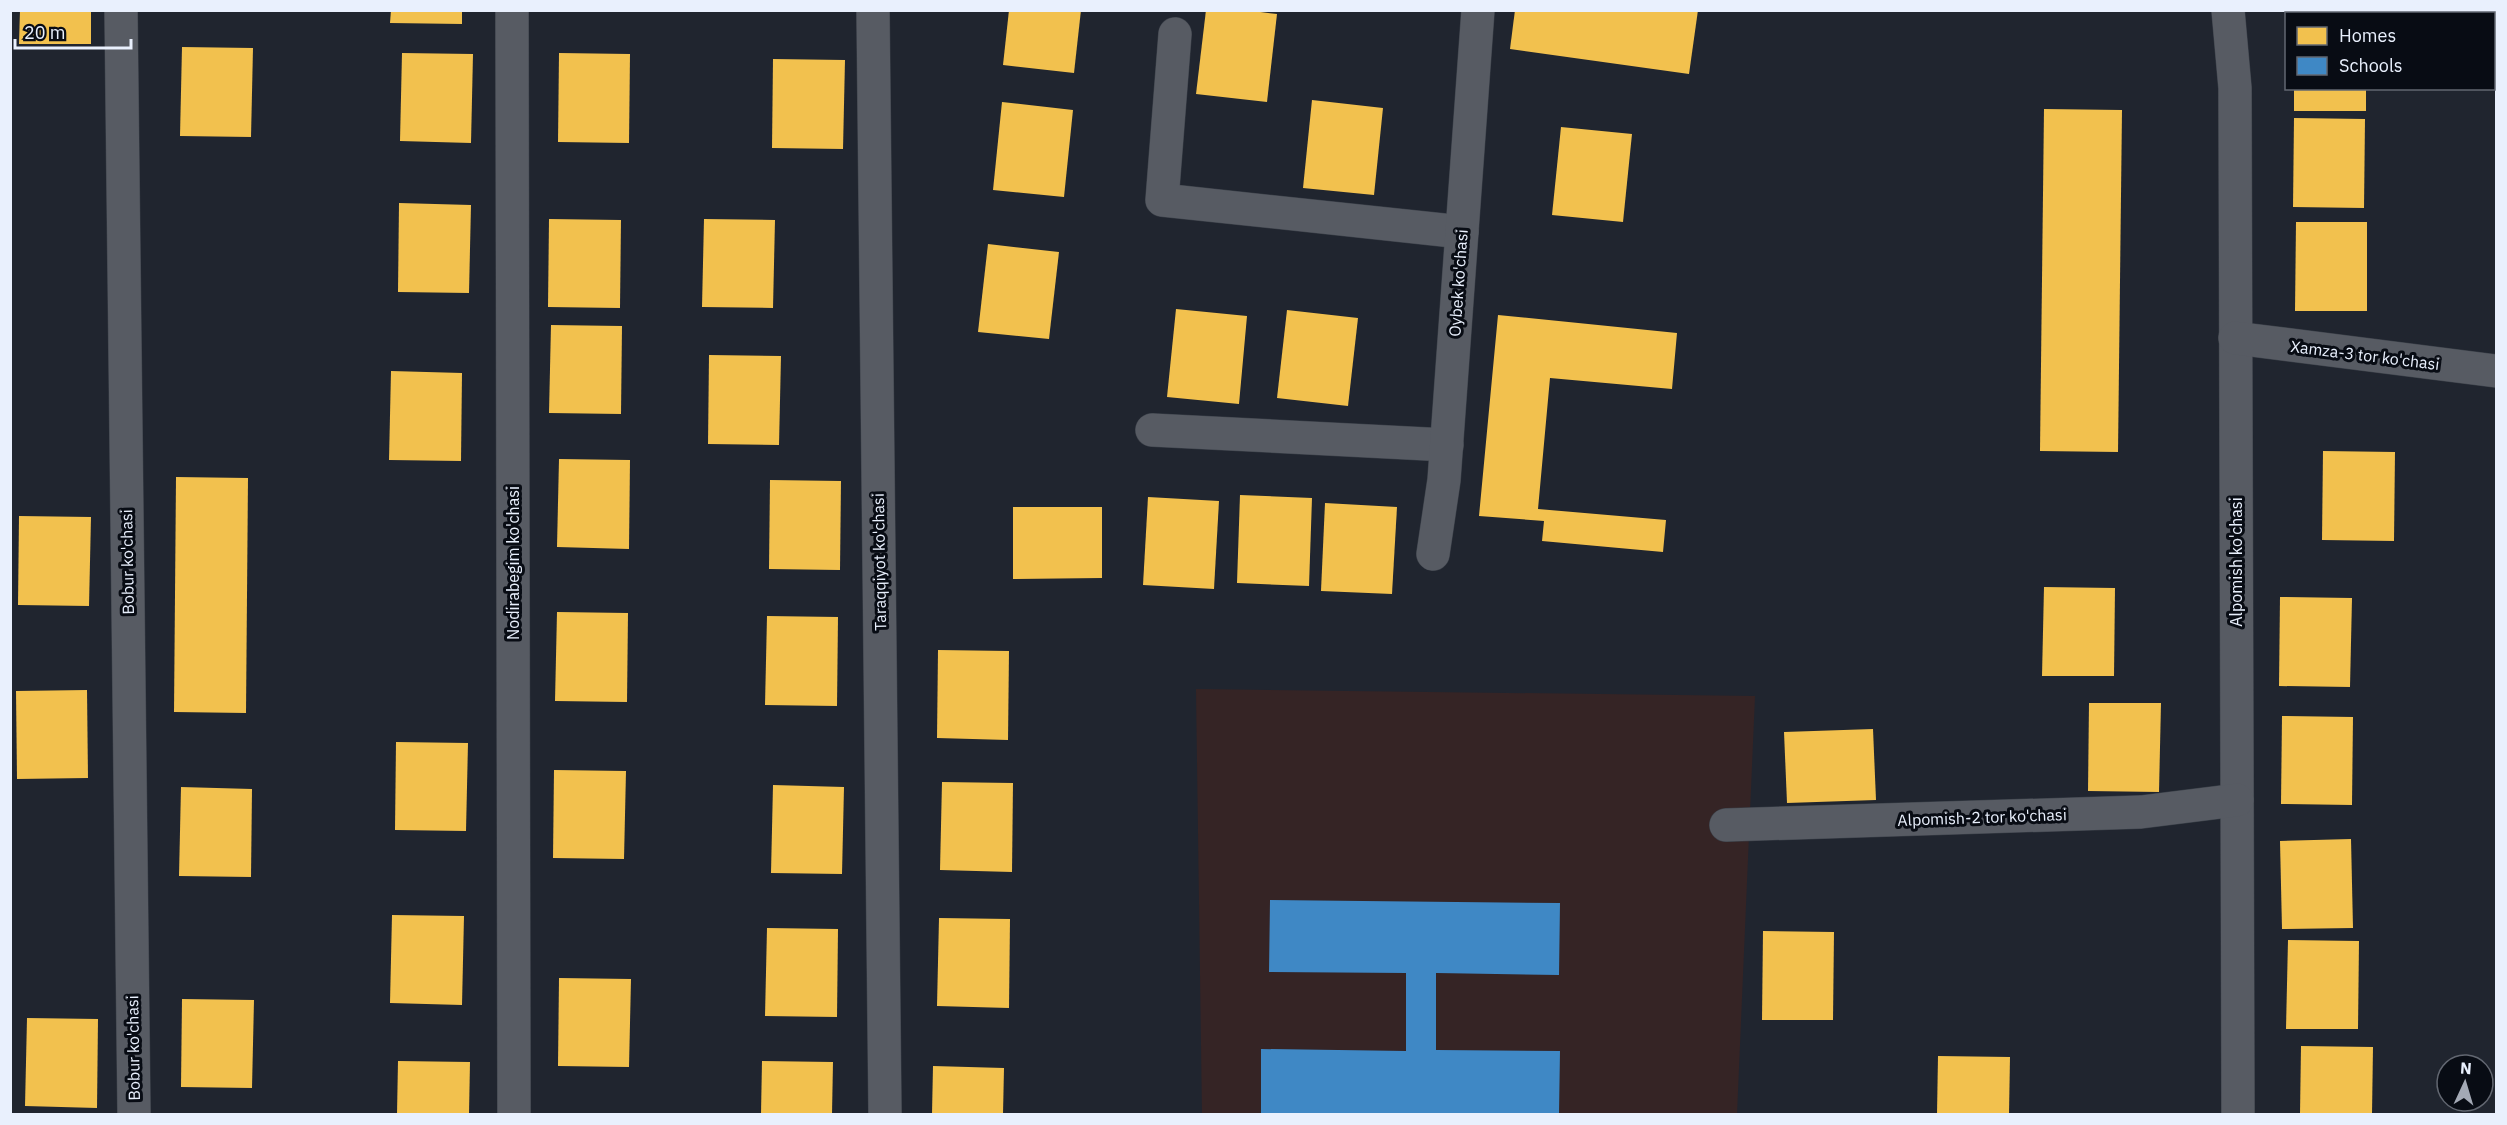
<svg xmlns="http://www.w3.org/2000/svg" width="2507" height="1125" viewBox="0 0 2507 1125" font-family="'IBM Plex Sans',sans-serif">
<rect width="100%" height="100%" fill="#20252f"/>
<polygon fill="#352425" points="1196,689 1755,696 1737,1114 1202,1114"/>
<g fill="#f2c14e">
<polygon points="20,10 91,10 91,44 19,44"/>
<polygon points="391,10 462,10 462,24 390,23"/>
<polygon points="1009,10 1081,10 1074,73 1003,65"/>
<polygon points="1206,10 1245,10 1277,14 1267,102 1196,94"/>
<polygon points="1515,10 1698,10 1689,74 1510,49"/>
<polygon points="182,47 253,48 251,137 180,136"/>
<polygon points="402,53 473,54 471,143 400,141"/>
<polygon points="559,53 630,54 629,143 558,142"/>
<polygon points="773,59 845,60 843,149 772,148"/>
<rect x="2294" y="88" width="72" height="23"/>
<polygon points="1312,100 1383,108 1374,195 1303,188"/>
<polygon points="1002,102 1073,110 1064,197 993,190"/>
<polygon points="2044,109 2122,110 2118,452 2040,451"/>
<polygon points="2294,118 2365,119 2364,208 2293,207"/>
<polygon points="1561,127 1632,134 1623,222 1552,215"/>
<polygon points="399,203 471,205 469,293 398,292"/>
<polygon points="549,219 621,220 620,308 548,307"/>
<polygon points="704,219 775,220 773,308 702,307"/>
<polygon points="2296,222 2367,222 2367,311 2295,311"/>
<polygon points="988,244 1059,252 1049,339 978,332"/>
<polygon points="1176,309 1247,316 1239,404 1167,397"/>
<polygon points="1287,310 1358,318 1348,406 1277,398"/>
<polygon points="1498,315 1677,333 1672,389 1550,378 1538,509 1666,520 1663,552 1542,541 1544,521 1479,516"/>
<polygon points="551,325 622,326 621,414 549,413"/>
<polygon points="709,355 781,356 779,445 708,444"/>
<polygon points="391,371 462,373 461,461 389,460"/>
<polygon points="2323,451 2395,452 2394,541 2322,540"/>
<polygon points="559,459 630,460 629,549 557,547"/>
<polygon points="176,477 248,478 246,713 174,712"/>
<polygon points="770,480 841,481 840,570 769,569"/>
<polygon points="1240,495 1312,498 1309,586 1237,583"/>
<polygon points="1148,497 1219,501 1214,589 1143,585"/>
<polygon points="1325,503 1397,507 1392,594 1321,591"/>
<polygon points="1013,507 1102,507 1102,578 1013,579"/>
<polygon points="19,516 91,517 89,606 18,605"/>
<polygon points="2044,587 2115,588 2114,676 2042,676"/>
<polygon points="2280,597 2352,598 2350,687 2279,686"/>
<polygon points="557,612 628,613 627,702 555,701"/>
<polygon points="767,616 838,617 837,706 765,705"/>
<polygon points="938,650 1009,651 1008,740 937,738"/>
<polygon points="87,690 88,778 17,779 16,691"/>
<polygon points="2089,703 2161,703 2159,792 2088,791"/>
<polygon points="2282,716 2353,717 2352,805 2281,804"/>
<polygon points="1873,729 1876,800 1787,803 1784,732"/>
<polygon points="396,742 468,743 466,831 395,830"/>
<polygon points="554,770 626,771 624,859 553,858"/>
<polygon points="942,782 1013,783 1012,872 940,870"/>
<polygon points="773,785 844,787 842,874 771,873"/>
<polygon points="181,787 252,789 251,877 179,876"/>
<polygon points="2351,839 2353,928 2282,929 2280,841"/>
<polygon points="392,915 464,916 462,1005 390,1003"/>
<polygon points="939,918 1010,919 1009,1008 937,1006"/>
<polygon points="767,928 838,929 837,1017 765,1016"/>
<polygon points="1763,931 1834,932 1833,1020 1762,1020"/>
<polygon points="2288,940 2359,941 2358,1029 2286,1029"/>
<polygon points="559,978 631,979 629,1067 558,1066"/>
<polygon points="182,999 254,1000 252,1088 181,1087"/>
<polygon points="27,1018 98,1019 97,1108 25,1106"/>
<polygon points="2301,1046 2373,1047 2372,1114 2300,1114"/>
<polygon points="1938,1056 2010,1057 2009,1114 1937,1114"/>
<polygon points="398,1061 470,1062 469,1114 397,1114"/>
<polygon points="762,1061 833,1062 832,1114 761,1114"/>
<polygon points="933,1066 1004,1068 1003,1114 932,1114"/>
</g>
<polygon fill="#3f88c5" points="1270,900 1560,903 1559,975 1436,973 1436,1050 1560,1051 1559,1114 1261,1114 1261,1049 1406,1051 1406,973 1269,972"/>
<g fill="none" stroke-linecap="round" stroke-linejoin="round">
<g stroke="#3b4049" stroke-width="34">
<g id="minor">
<polyline points="121,10 134,1114"/>
<polyline points="512,10 514,1114"/>
<polyline points="873,10 885,1114"/>
<polyline points="2228,10 2235,88 2238,1114"/>
<polyline points="1175,34 1162,200 1462,232"/>
<polyline points="2235,338 2496,371"/>
<polyline points="1152,430 1447,445"/>
<polyline points="1433,554 1444,480 1478,10"/>
<polyline points="1726,825 2141,812 2237,800"/>
</g>
</g>
<use href="#minor" stroke="#575b63" stroke-width="33"/>
</g>
<g text-anchor="middle" stroke-width="6" stroke-linejoin="round" paint-order="stroke">
<g font-size="16" fill="#e9f0fd" stroke="#080c14">
<text transform="translate(1458 283) rotate(-86)" y="6">Oybek ko'chasi</text>
<text transform="translate(2365 355) rotate(7)" y="6">Xamza-3 tor ko'chasi</text>
<text transform="translate(127 562) rotate(-91)" y="6">Bobur ko'chasi</text>
<text transform="translate(879 562) rotate(-91)" y="6">Taraqqiyot ko'chasi</text>
<text transform="translate(2236 562) rotate(-90)" y="6">Alpomish ko'chasi</text>
<text transform="translate(513 563) rotate(-90)" y="6">Nodirabegim ko'chasi</text>
<text transform="translate(1982 817) rotate(-2)" y="6">Alpomish-2 tor ko'chasi</text>
<text transform="translate(133 1048) rotate(-91)" y="6">Bobur ko'chasi</text>
</g>
</g>
<rect width="2507" height="1125" fill="none" stroke="#e9f0fd" stroke-width="24"/>
<rect x="2285" y="12" width="210" height="78" fill="#080c14" stroke="#626771" stroke-width="1.5"/>
<rect x="2297" y="27" width="30" height="18" fill="#f2c14e" stroke="#626771" stroke-width="1.5"/>
<text x="2339" y="42" font-size="18" fill="#e9f0fd">Homes</text>
<rect x="2297" y="57" width="30" height="18" fill="#3f88c5" stroke="#626771" stroke-width="1.5"/>
<text x="2339" y="72" font-size="18" fill="#e9f0fd">Schools</text>
<g transform="translate(2465 1083) rotate(4)"><circle r="28" fill="#080c14" stroke="#626771" stroke-width="1.5"/>
<path d="M0-4.5L10 22L0 15L-10 22Z" fill="#a3a9b5"/>
<text y="-9" font-size="16" font-weight="bold" text-anchor="middle" fill="#e9f0fd">N</text>
</g>
<path d="M15 39v9h116v-9" fill="none" stroke="#e9f0fd" stroke-width="3"/>
<text x="24" y="39" font-size="18" fill="#e9f0fd" stroke="#080c14" stroke-width="4.5" paint-order="stroke">20 m</text>
</svg>
